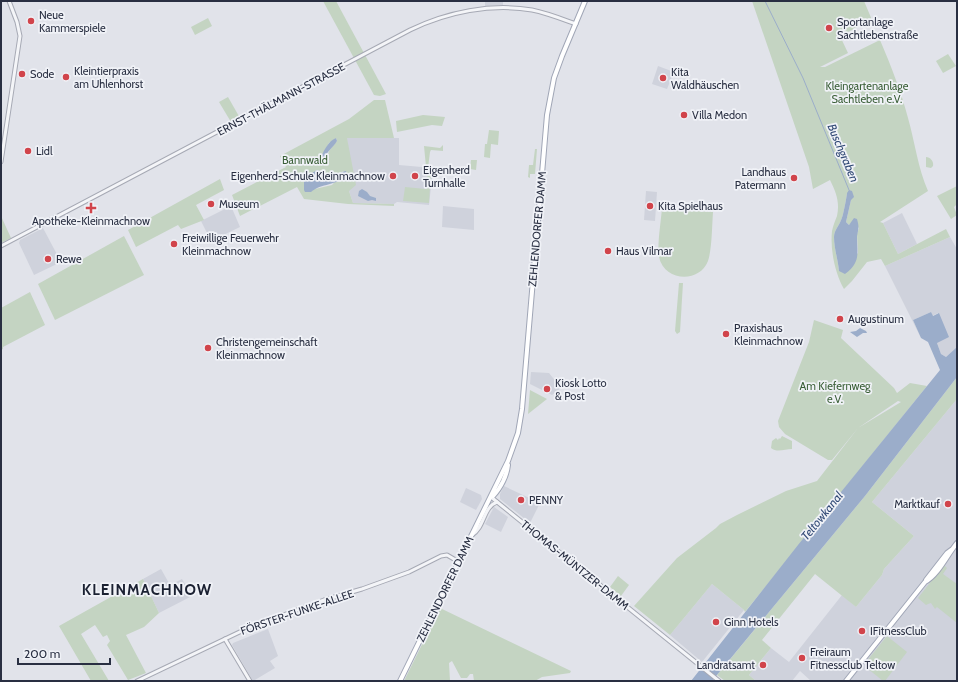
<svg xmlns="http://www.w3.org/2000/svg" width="958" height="682" viewBox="0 0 958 682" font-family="Cabin,sans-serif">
<rect width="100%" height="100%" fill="#e1e3ea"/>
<g fill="#cfd2dc">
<polygon points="485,1 503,1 503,5 485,6"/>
<polygon points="658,66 674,72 667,89 652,84"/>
<polygon points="347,138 399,138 399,165 433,168 429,205 397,202 394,204 353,203 349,191"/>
<polygon points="646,191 657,192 655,221 644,220"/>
<polygon points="231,206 240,227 211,241 201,221"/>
<polygon points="443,206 474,209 474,230 442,227"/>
<polygon points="902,213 917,244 898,254 883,223"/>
<polygon points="43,228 61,262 34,275 19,243 20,240"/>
<polygon points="950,237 957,249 957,347 946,357 941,354 937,343 938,313 932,316 931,312 913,320 921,338 885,266"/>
<polygon points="531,372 549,373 561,388 552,395 530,384"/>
<polygon points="957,399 957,681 811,681 800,671 792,681 756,681 749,675 771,648 789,662 842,595 856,607 882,575 884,569 914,536 872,502"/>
<polygon points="504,486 540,503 530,523 500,499 500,494"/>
<polygon points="466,488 481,495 482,499 476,510 460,502"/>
<polygon points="494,507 508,517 501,532 485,524"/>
<polygon points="161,569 170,585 182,579 192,596 159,613 143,579"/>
<polygon points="712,584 744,610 702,662 670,635"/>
<polygon points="268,629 278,656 270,661 275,668 253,681 232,645 233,643"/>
</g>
<g fill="#c4d4c2" fill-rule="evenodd">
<polygon points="323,1 336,1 386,94 380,96 374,95"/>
<path d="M 752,1 L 864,1 L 872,20 L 840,36 L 848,53 L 820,67 L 825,67 L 880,40 C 891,66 901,91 908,118 C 915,143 918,168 928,191 L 880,222 L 883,223 L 898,254 L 946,229 L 950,237 L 885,266 L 881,259 L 867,262 L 852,281 L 844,289 C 835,273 830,250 832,231 C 833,226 835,221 837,216 C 840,202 836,192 830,180 L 813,189 L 809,167 ZM 847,193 L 851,200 L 846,222 L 849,225 L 852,222 L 859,228 L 857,234 L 858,253 L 839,271 C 838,260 834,248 834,237 C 834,230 839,226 841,220 C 843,218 847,195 847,193 Z"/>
<polygon points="208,18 212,26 195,35 191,27"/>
<polygon points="948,54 956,66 943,73 936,61"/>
<polygon points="228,97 240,118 231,122 219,102"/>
<path d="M 374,100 L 385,100 L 394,138 L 347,138 L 356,185 L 349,191 L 353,203 L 394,204 L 394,206 L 348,204 L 304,199 L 297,187 L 240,216 L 232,195 L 286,167 L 280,156 L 349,119 ZM 336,138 L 337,141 L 329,151 L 325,162 L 320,160 L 329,143 ZM 344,171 L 332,185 L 315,189 L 312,173 L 314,172 L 317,179 L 322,181 C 328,176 337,175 344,171 Z"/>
<polygon points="423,115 445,117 442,126 432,125 397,132 396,121"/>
<polygon points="489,130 499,131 498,145 491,144 490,158 484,157 485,144 487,144"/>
<polygon points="443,145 443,151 431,150 430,152 428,168 426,167 424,146 440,148"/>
<polygon points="535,149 537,149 535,174 530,174 530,178 528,177 529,165 533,165"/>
<path d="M 926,157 C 930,157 934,161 933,166 L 931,168 L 926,167 Z"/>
<polygon points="471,160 477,160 476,170 470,169"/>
<polygon points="428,171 431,171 429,203 403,201 405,187 426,189"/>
<polygon points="220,179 224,190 196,205 204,220 181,229 178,225 136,247 128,230"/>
<polygon points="957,186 957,204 954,207 957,215 951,219 937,196"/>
<path d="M 662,208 L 713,212 C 712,226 712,249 708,261 C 699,284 664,281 659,257 C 657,245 661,221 662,208 Z"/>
<polygon points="1,216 11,238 1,243"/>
<polygon points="124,236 144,275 55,320 38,284"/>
<polygon points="679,283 683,283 680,332 677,334 675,331"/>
<polygon points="30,292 45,325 3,347 3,349 1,350 1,308"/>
<polygon points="814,320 843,330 841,338 894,388 897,393 910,383 927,386 745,612 744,610 712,584 670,635 634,606 677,558 716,528 720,524 737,515 786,491 817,481 858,428 901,402 898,401 858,428 832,460 828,460 785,434 779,427 778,421 809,342"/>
<polygon points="957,377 957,399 872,502 914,536 884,569 882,575 856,607 815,574 762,640 771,648 749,675 756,681 725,681 717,675 865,496"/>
<polygon points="530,390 547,399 528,414"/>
<path d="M 782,436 L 792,441 L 792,449 C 785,449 777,453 771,448 L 772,441 L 776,438 L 778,440 L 779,438 L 780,439 Z"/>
<polygon points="944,565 947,568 943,574 957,584 957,623 937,607 935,609 931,603 928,604 926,605 918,598"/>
<polygon points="618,576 629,585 621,596 610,587"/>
<polygon points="143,579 159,613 144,627 126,635 146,673 128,680 107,645 110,641 107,635 103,637 95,625 81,634 109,681 91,681 59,626"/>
<polygon points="440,608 571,671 570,673 542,677 535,681 474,681 473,674 470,674 467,678 461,678 452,661 449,663 450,681 404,681"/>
<polygon points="887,636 907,652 885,681 883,681 867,668 866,662"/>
</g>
<g fill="#9badca">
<path d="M 336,138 L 337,141 C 335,145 331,148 328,152 C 325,156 326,161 322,163 L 320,160 C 323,152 328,141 336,138 Z"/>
<path d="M 317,170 L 319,171 L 315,176 L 317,180 L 322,181 C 328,177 339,173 346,171 L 347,175 C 337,186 321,183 311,192 L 305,192 L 304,190 L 304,178 Z"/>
<polygon points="362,189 367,192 370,196 376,198 376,201 372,200 368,201 358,196 359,191"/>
<path d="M 849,190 L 852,191 L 854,197 L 851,200 L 846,222 L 849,225 L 854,218 L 857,219 L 858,223 C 859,228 858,231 857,236 C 857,254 861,262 845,274 L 839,271 C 838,260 834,248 834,237 C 834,230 839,226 841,220 C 843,218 847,195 847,193 Z"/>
<polygon points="931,312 933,316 939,313 949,337 937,343 941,354 946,357 957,347 957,377 865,496 712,681 691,681 798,545 940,370 928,342 921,338 913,320"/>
<polygon points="860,328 866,331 867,333 863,333 857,337 850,332 856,331"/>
</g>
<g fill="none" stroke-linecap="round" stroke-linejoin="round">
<polyline stroke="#9badca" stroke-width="1" points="765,1 803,78 849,190"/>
<g stroke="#a6a9b4" stroke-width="5">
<g id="minor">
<polyline points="1,162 20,36 17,22 9,1"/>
<path d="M 1,246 L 410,30 C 447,12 491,3 532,10 C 547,13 562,19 576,24"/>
<polyline points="491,497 719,681"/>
<path d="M 472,535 C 485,527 483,507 497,502"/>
<polyline points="225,639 250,681"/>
<polyline points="137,681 248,628 324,600 362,589 409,572 441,556 447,555 459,562"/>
</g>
</g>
<g stroke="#a0a6b6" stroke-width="6">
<g id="major">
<path d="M 493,496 C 501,488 507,475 508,465"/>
<polyline points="926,580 947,553 951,550"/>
<polyline points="400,681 508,461 518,433 522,409 547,115 554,78 562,56 585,1"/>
<path d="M 846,681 L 925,582 C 939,574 947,555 957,543"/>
</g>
</g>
<use href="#minor" stroke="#f4f5f8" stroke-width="3"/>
<use href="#major" stroke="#fff" stroke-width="4"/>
</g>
<g fill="#d1444b" stroke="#f0f2f7" stroke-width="1.5">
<circle cx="31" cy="21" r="4"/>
<circle cx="829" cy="28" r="4"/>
<circle cx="22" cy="74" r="4"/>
<circle cx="66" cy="77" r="4"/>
<circle cx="663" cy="78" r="4"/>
<circle cx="684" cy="115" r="4"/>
<circle cx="28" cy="151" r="4"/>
<circle cx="393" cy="176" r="4"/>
<circle cx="415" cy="176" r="4"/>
<circle cx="794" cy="178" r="4"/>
<circle cx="211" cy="204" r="4"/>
<circle cx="650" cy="206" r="4"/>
<path d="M89 202h4v4h4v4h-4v4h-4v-4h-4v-4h4z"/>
<circle cx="174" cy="244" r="4"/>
<circle cx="608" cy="251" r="4"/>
<circle cx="48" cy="259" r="4"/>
<circle cx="840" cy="319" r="4"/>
<circle cx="726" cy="334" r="4"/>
<circle cx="208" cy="348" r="4"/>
<circle cx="547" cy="389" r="4"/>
<circle cx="521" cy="500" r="4"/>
<circle cx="948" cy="504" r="4"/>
<circle cx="716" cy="622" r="4"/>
<circle cx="862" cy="631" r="4"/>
<circle cx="802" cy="658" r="4"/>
<circle cx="763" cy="665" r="4"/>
</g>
<g text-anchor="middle" stroke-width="3.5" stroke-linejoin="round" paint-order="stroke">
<g font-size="11" fill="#292f42" stroke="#f0f2f7" text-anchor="start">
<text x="39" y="19">Neue<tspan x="39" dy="13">Kammerspiele</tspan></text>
<text x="837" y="26">Sportanlage<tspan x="837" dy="13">Sachtlebenstraße</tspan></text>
<text x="74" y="75">Kleintierpraxis<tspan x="74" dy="13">am Uhlenhorst</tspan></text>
<text x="671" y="76">Kita<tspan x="671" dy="13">Waldhäuschen</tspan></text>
<text x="30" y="78">Sode</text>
<text x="692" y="119">Villa Medon</text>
<text x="36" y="155">Lidl</text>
<text x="423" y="174">Eigenherd<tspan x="423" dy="13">Turnhalle</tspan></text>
<text x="786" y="176" text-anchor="end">Landhaus<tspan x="786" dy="13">Patermann</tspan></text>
<text x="385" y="180" text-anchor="end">Eigenherd-Schule Kleinmachnow</text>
<text x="219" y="208">Museum</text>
<text x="658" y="210">Kita Spielhaus</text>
<text x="91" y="225" text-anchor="middle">Apotheke-Kleinmachnow</text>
<text x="182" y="242">Freiwillige Feuerwehr<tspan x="182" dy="13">Kleinmachnow</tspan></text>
<text x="616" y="255">Haus Vilmar</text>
<text x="56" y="263">Rewe</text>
<text x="848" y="323">Augustinum</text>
<text x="734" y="332">Praxishaus<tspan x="734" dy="13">Kleinmachnow</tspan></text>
<text x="216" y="346">Christengemeinschaft<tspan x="216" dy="13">Kleinmachnow</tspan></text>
<text x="555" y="387">Kiosk Lotto<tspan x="555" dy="13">&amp; Post</tspan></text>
<text x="529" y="504">PENNY</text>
<text x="940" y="508" text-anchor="end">Marktkauf</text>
<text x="724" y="626">Ginn Hotels</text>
<text x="870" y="635">IFitnessClub</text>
<text x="810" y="656">Freiraum<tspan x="810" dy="13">Fitnessclub Teltow</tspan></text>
<text x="755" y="669" text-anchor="end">Landratsamt</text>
</g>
<g font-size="11" fill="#395e36" stroke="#f0f2f7">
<text x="867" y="90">Kleingartenanlage<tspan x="867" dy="13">Sachtleben e.V.</tspan></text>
<text x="305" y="164">Bannwald</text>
<text x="835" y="390">Am Kiefernweg<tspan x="835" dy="13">e.V.</tspan></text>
</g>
<g font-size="11" fill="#292f42" stroke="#f0f2f7">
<text transform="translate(281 99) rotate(-28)" y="4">ERNST-THÄLMANN-STRASSE</text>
<text transform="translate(537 229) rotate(-85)" y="4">ZEHLENDORFER DAMM</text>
<text transform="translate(575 565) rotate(39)" y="4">THOMAS-MÜNTZER-DAMM</text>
<text transform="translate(445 589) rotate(-64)" y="4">ZEHLENDORFER DAMM</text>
<text transform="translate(297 612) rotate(-19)" y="4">FÖRSTER-FUNKE-ALLEE</text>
</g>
<g font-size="12" font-style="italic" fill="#324a76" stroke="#f0f2f7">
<text transform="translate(843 153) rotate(67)" y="4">Buschgraben</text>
<text transform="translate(822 516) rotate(-51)" y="4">Teltowkanal</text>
</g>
<g font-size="15" font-weight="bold" letter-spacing="1" fill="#1b2132" stroke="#f0f2f7">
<text x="147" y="595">KLEINMACHNOW</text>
</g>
</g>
<rect width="958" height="682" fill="none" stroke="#292f42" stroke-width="4"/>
<path d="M18 658v6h92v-6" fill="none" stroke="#292f42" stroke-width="2"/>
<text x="24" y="658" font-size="12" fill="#292f42" stroke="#f0f2f7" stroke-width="3" paint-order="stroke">200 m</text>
</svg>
